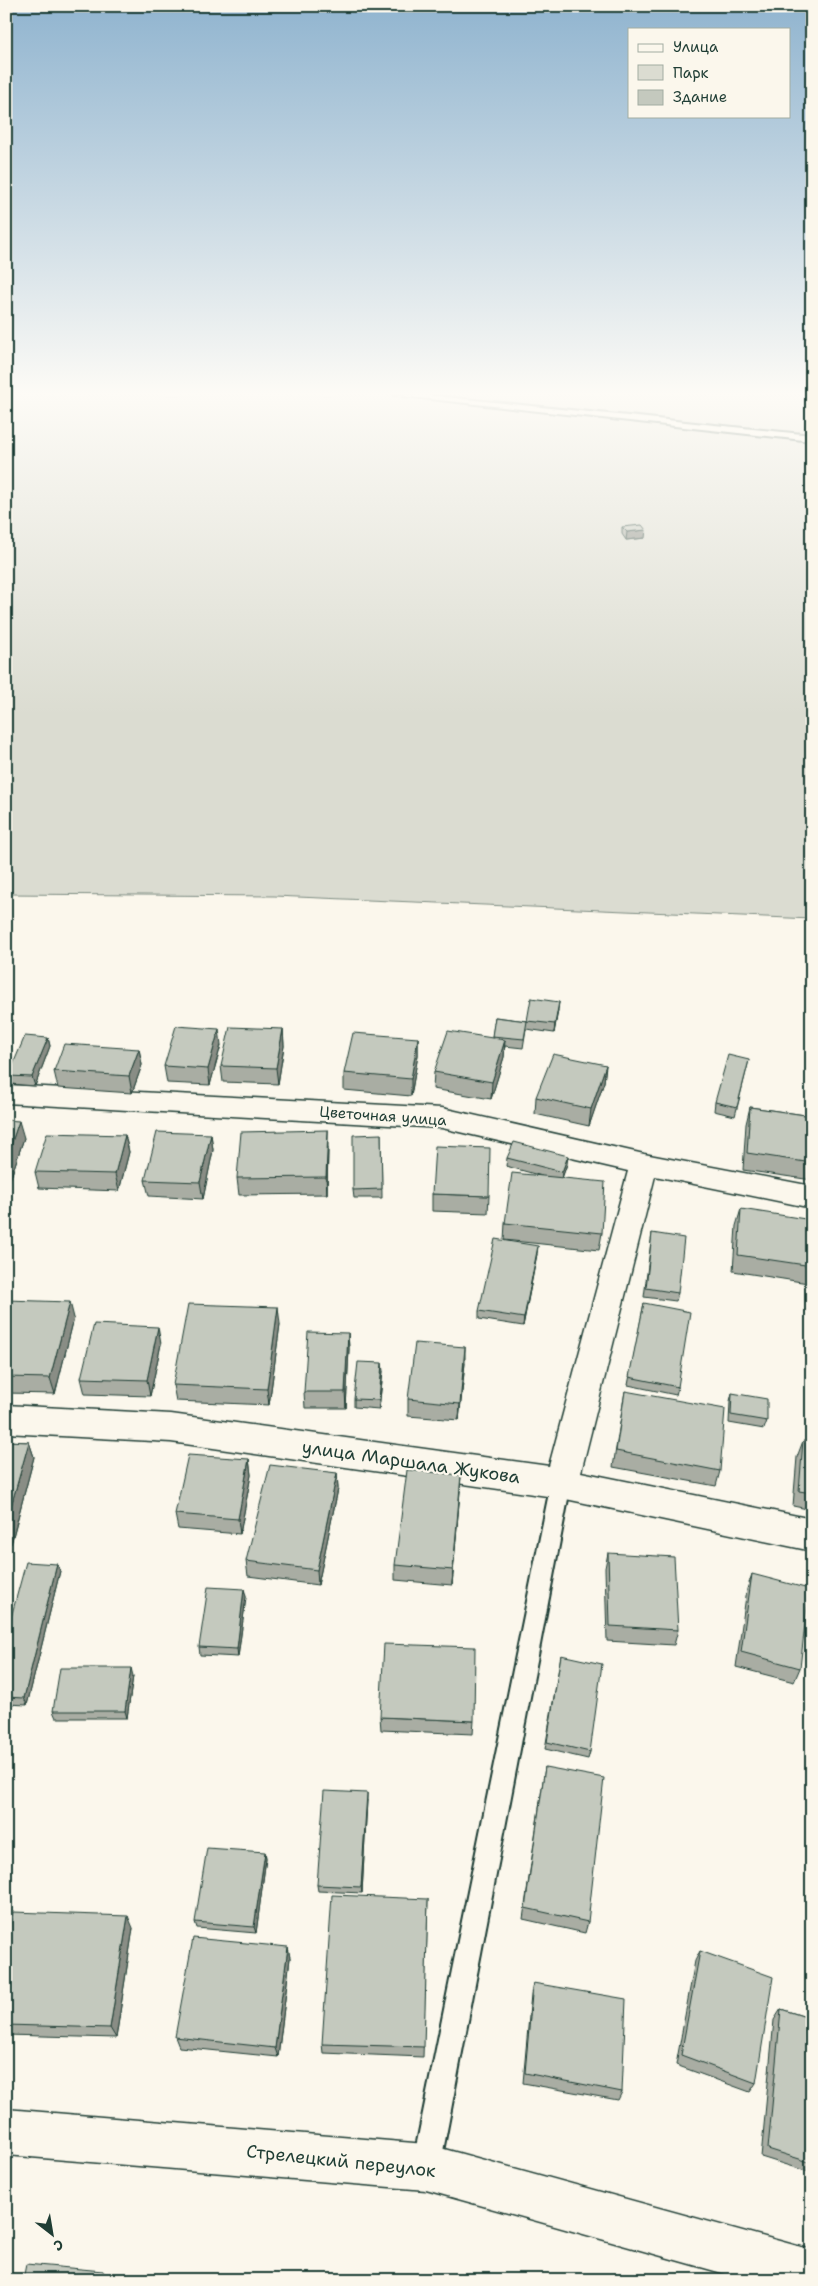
<svg xmlns="http://www.w3.org/2000/svg" width="818" height="2286" viewBox="0 0 818 2286" font-family="'Shantell Sans',sans-serif">
<rect width="100%" height="100%" fill="#fbf7ec"/>
<filter id="ink" filterUnits="userSpaceOnUse"><feTurbulence type="fractalNoise" baseFrequency=".02" numOctaves="2"/><feDisplacementMap in="SourceGraphic" scale="10" xChannelSelector="R" yChannelSelector="G"/><feConvolveMatrix kernelMatrix="1 2 1 2 8 2 1 2 1" color-interpolation-filters="sRGB"/></filter>
<g filter="url(#ink)">
<polygon fill="#dbdcd1" stroke="#7d8c82" points="6,395 812,395 812,919 274,896 6,894"/>
<g fill="none" stroke-linecap="round" stroke-linejoin="round">
<g stroke="#1f3d34" stroke-width="4">
<g id="service">
<polygon points="394,395 426,395 812,435 812,441"/>
<polygon points="561,1474 568,1477 571,1483 440,2167 436,2177 426,2181 416,2177 412,2167 551,1483 554,1477"/>
</g>
</g>
<g stroke="#1f3d34" stroke-width="3">
<g id="minor">
<polygon points="6,1085 442,1108 644,1154 812,1186 812,1208 655,1176 581,1472 812,1519 812,1551 561,1498 171,1442 6,1433 6,1405 171,1414 549,1466 628,1171 442,1128 6,1103"/>
<polygon points="6,2109 426,2144 812,2250 812,2280 747,2280 426,2190 6,2155"/>
</g>
</g>
<use href="#service" fill="#fbf7ec" fill-rule="evenodd"/>
<use href="#minor" fill="#fbf7ec" fill-rule="evenodd"/>
</g>
<g fill="#a9ada3" stroke="#1f3d34">
<polygon points="811,501 812,501 812,509 810,508"/>
<polygon points="622,527 645,538 626,540 622,534"/>
<polygon points="558,1010 554,1033 526,1029 523,1048 505,1046 504,1057 491,1099 433,1089 434,1072 492,1038 495,1017 527,1021"/>
<polygon points="283,1029 284,1046 278,1084 223,1082 221,1066"/>
<polygon points="48,1038 50,1046 35,1086 10,1084 8,1076"/>
<polygon points="418,1038 418,1055 411,1096 344,1090 344,1073"/>
<polygon points="221,1045 210,1085 167,1083 164,1066"/>
<polygon points="139,1049 142,1065 132,1093 58,1088 54,1071"/>
<polygon points="749,1060 735,1116 714,1111 715,1102"/>
<polygon points="606,1065 604,1082 589,1126 535,1114 536,1097"/>
<polygon points="750,1107 812,1116 812,1180 743,1170 746,1124"/>
<polygon points="6,1120 24,1138 9,1183 6,1183"/>
<polygon points="211,1134 213,1150 203,1199 149,1196 145,1180"/>
<polygon points="381,1134 382,1198 354,1198 353,1190"/>
<polygon points="125,1135 129,1152 119,1191 39,1188 35,1172"/>
<polygon points="328,1147 327,1194 239,1195 237,1178"/>
<polygon points="507,1158 567,1164 562,1178 602,1233 599,1250 504,1240 505,1223 542,1176 506,1166"/>
<polygon points="432,1194 489,1196 488,1213 432,1211"/>
<polygon points="741,1209 812,1266 812,1269 808,1283 733,1271 736,1226"/>
<polygon points="652,1233 678,1293 676,1301 644,1297"/>
<polygon points="537,1254 523,1326 479,1319 479,1311"/>
<polygon points="6,1300 74,1318 55,1394 6,1393"/>
<polygon points="644,1303 678,1387 676,1395 628,1385"/>
<polygon points="280,1324 269,1405 176,1401 173,1385"/>
<polygon points="348,1333 349,1349 346,1408 305,1408 304,1392"/>
<polygon points="161,1344 150,1396 85,1394 81,1378"/>
<polygon points="811,1356 812,1356 812,1380 808,1380 808,1365"/>
<polygon points="465,1363 459,1420 408,1416 408,1399"/>
<polygon points="383,1371 379,1409 354,1407 354,1399"/>
<polygon points="625,1391 720,1471 716,1486 613,1467"/>
<polygon points="732,1393 767,1421 764,1429 729,1423 730,1401"/>
<polygon points="6,1441 29,1442 34,1457 11,1544 6,1544"/>
<polygon points="803,1441 812,1443 812,1510 793,1506 797,1457"/>
<polygon points="249,1459 251,1475 240,1534 178,1529 175,1514"/>
<polygon points="337,1473 338,1489 318,1585 248,1576 246,1561"/>
<polygon points="460,1491 452,1585 395,1580 395,1565"/>
<polygon points="608,1553 678,1630 674,1645 607,1641 605,1568"/>
<polygon points="57,1564 60,1571 27,1705 6,1704 6,1636"/>
<polygon points="752,1574 800,1668 794,1682 736,1667 747,1589"/>
<polygon points="244,1589 246,1597 238,1657 200,1655 199,1647"/>
<polygon points="561,1655 590,1752 588,1759 545,1749"/>
<polygon points="133,1676 127,1718 56,1718 53,1711"/>
<polygon points="380,1717 474,1721 473,1734 381,1730"/>
<polygon points="545,1767 588,1922 585,1933 523,1919"/>
<polygon points="367,1800 362,1893 318,1891 317,1885"/>
<polygon points="265,1852 266,1858 256,1933 197,1928 195,1922"/>
<polygon points="428,1899 423,2057 323,2053 322,2044"/>
<polygon points="133,1928 116,2038 6,2035 6,1947"/>
<polygon points="288,1947 290,1958 278,2057 179,2047 175,2037"/>
<polygon points="700,1951 756,2083 750,2092 676,2065 695,1961"/>
<polygon points="533,1983 622,2092 618,2100 523,2083 531,1994"/>
<polygon points="781,2009 812,2019 812,2173 761,2157 774,2020"/>
</g>
<g fill="#898d85" stroke="#1f3d34">
<polygon points="646,530 645,538 626,540 627,532"/>
<polygon points="559,1002 558,1010 554,1033 555,1024"/>
<polygon points="219,1029 221,1045 210,1085 208,1069"/>
<polygon points="283,1029 284,1046 278,1084 276,1068"/>
<polygon points="48,1038 50,1046 35,1086 32,1077"/>
<polygon points="418,1038 418,1055 411,1096 411,1079"/>
<polygon points="505,1040 504,1057 491,1099 492,1082"/>
<polygon points="139,1049 142,1065 132,1093 129,1076"/>
<polygon points="606,1065 604,1082 589,1126 591,1109"/>
<polygon points="19,1121 24,1138 9,1183 6,1175 6,1159"/>
<polygon points="328,1130 328,1147 327,1194 326,1177"/>
<polygon points="211,1134 213,1150 203,1199 200,1182"/>
<polygon points="125,1135 129,1152 119,1191 115,1174"/>
<polygon points="568,1156 567,1164 561,1181 562,1172"/>
<polygon points="538,1246 537,1254 523,1326 524,1318"/>
<polygon points="70,1302 74,1318 55,1394 50,1378"/>
<polygon points="278,1307 280,1324 269,1405 267,1389"/>
<polygon points="158,1327 161,1344 150,1396 147,1380"/>
<polygon points="348,1333 349,1349 346,1408 345,1392"/>
<polygon points="465,1347 465,1363 459,1420 460,1404"/>
<polygon points="382,1363 383,1371 379,1409 379,1400"/>
<polygon points="29,1442 34,1457 11,1544 6,1532 6,1524"/>
<polygon points="249,1459 251,1475 240,1534 238,1519"/>
<polygon points="337,1473 338,1489 318,1585 317,1570"/>
<polygon points="461,1475 460,1491 452,1585 453,1570"/>
<polygon points="57,1564 60,1571 27,1705 24,1698"/>
<polygon points="244,1589 246,1597 238,1657 237,1649"/>
<polygon points="131,1668 133,1676 127,1718 125,1711"/>
<polygon points="367,1793 367,1800 362,1893 361,1887"/>
<polygon points="265,1852 266,1858 256,1933 254,1927"/>
<polygon points="128,1916 133,1928 116,2038 110,2028"/>
<polygon points="288,1947 290,1958 278,2057 275,2048"/>
<polygon points="6,2270 8,2271 7,2280 6,2280"/>
<polygon points="103,2271 109,2277 109,2280 101,2280"/>
</g>
<g fill="#c4c9be" stroke="#1f3d34">
<polygon points="642,525 646,530 627,532 622,527"/>
<polygon points="531,998 559,1002 555,1024 527,1021 524,1039 492,1036 495,1017 527,1021"/>
<polygon points="176,1026 219,1029 208,1069 164,1066"/>
<polygon points="230,1027 283,1029 276,1068 221,1066"/>
<polygon points="448,1031 505,1040 492,1082 434,1072"/>
<polygon points="353,1033 418,1038 411,1079 344,1073"/>
<polygon points="25,1036 48,1038 32,1077 8,1076"/>
<polygon points="64,1044 139,1049 129,1076 54,1071"/>
<polygon points="553,1054 606,1065 591,1109 536,1097"/>
<polygon points="728,1055 749,1060 737,1107 715,1102"/>
<polygon points="750,1107 812,1116 812,1163 747,1153"/>
<polygon points="6,1120 19,1121 6,1159"/>
<polygon points="328,1130 326,1177 237,1178 241,1132"/>
<polygon points="157,1132 211,1134 200,1182 145,1180"/>
<polygon points="47,1133 125,1135 115,1174 35,1172"/>
<polygon points="381,1134 382,1189 353,1190 353,1135"/>
<polygon points="514,1142 568,1156 562,1172 507,1158"/>
<polygon points="435,1146 490,1148 489,1196 432,1194"/>
<polygon points="512,1173 605,1182 602,1233 505,1223"/>
<polygon points="741,1209 812,1220 812,1266 738,1255"/>
<polygon points="652,1233 684,1238 678,1293 646,1288"/>
<polygon points="495,1239 538,1246 524,1318 479,1311"/>
<polygon points="6,1300 70,1302 50,1378 6,1377"/>
<polygon points="644,1303 690,1312 678,1387 629,1377"/>
<polygon points="188,1304 278,1307 267,1389 173,1385"/>
<polygon points="94,1324 158,1327 147,1380 81,1378"/>
<polygon points="308,1332 348,1333 345,1392 304,1392"/>
<polygon points="415,1343 465,1347 460,1404 408,1399"/>
<rect x="811" y="1356" width="1" height="16"/>
<polygon points="358,1362 382,1363 379,1400 354,1399"/>
<polygon points="625,1391 725,1409 720,1471 616,1451"/>
<polygon points="732,1393 767,1399 767,1421 731,1415"/>
<polygon points="6,1441 29,1442 6,1524"/>
<polygon points="803,1441 812,1443 812,1493 799,1491"/>
<polygon points="188,1455 249,1459 238,1519 175,1514"/>
<polygon points="270,1465 337,1473 317,1570 246,1561"/>
<polygon points="407,1470 461,1475 453,1570 395,1565"/>
<polygon points="608,1553 674,1557 678,1630 610,1626"/>
<polygon points="26,1562 57,1564 24,1698 6,1697 6,1636"/>
<polygon points="752,1574 809,1589 800,1668 741,1652"/>
<polygon points="208,1587 244,1589 237,1649 199,1647"/>
<polygon points="384,1644 475,1647 474,1721 380,1717"/>
<polygon points="561,1655 602,1664 590,1752 547,1742"/>
<polygon points="60,1668 131,1668 125,1711 53,1711"/>
<polygon points="545,1767 604,1778 588,1922 525,1908"/>
<polygon points="324,1791 367,1793 361,1887 317,1885"/>
<polygon points="207,1848 265,1852 254,1927 195,1922"/>
<polygon points="332,1895 428,1899 424,2047 322,2044"/>
<polygon points="13,1912 128,1916 110,2028 6,2025 6,1947"/>
<polygon points="193,1938 288,1947 275,2048 175,2037"/>
<polygon points="700,1951 773,1977 756,2083 681,2055"/>
<polygon points="533,1983 626,1999 622,2092 525,2073"/>
<polygon points="781,2009 812,2019 812,2163 768,2149"/>
<polygon points="26,2264 103,2271 101,2280 23,2280"/>
</g>
</g>
<linearGradient id="sky" x2="0" y2="1"><stop stop-color="#90b4cf"/><stop offset="0.55" stop-color="#fdfbf6"/><stop offset="1" stop-color="#fdfbf6" stop-opacity="0"/></linearGradient>
<rect width="818" height="716" fill="url(#sky)"/>
<g text-anchor="middle" stroke-width="4.5" stroke-linejoin="round" paint-order="stroke">
<g font-size="15" fill="#1f3d34" stroke="#fbf7ec">
<text transform="translate(383 1116) rotate(4)" y="5">Цветочная улица</text>
</g>
<g font-size="18" fill="#1f3d34" stroke="#fbf7ec">
<text transform="translate(411 1462) rotate(8)" y="6">улица Маршала Жукова</text>
<text transform="translate(341 2161) rotate(6)" y="6">Стрелецкий переулок</text>
</g>
</g>
<rect width="818" height="2286" fill="none" stroke="#fbf7ec" stroke-width="25"/>
<rect x="12" y="12" width="793" height="2261" fill="none" stroke="#1f3d34" stroke-width="2" filter="url(#ink)"/>
<rect x="628" y="28" width="162" height="90" fill="#fbf7ec" stroke="#a3ada2"/>
<rect x="638" y="44" width="25" height="8" fill="#fbf7ec" stroke="#a3ada2"/>
<text x="673" y="52" font-size="15" fill="#1f3d34">Улица</text>
<rect x="638" y="65" width="25" height="15" fill="#dbdcd1" stroke="#a3ada2"/>
<text x="673" y="78" font-size="15" fill="#1f3d34">Парк</text>
<rect x="638" y="90" width="25" height="15" fill="#c4c9be" stroke="#a3ada2"/>
<text x="673" y="102" font-size="15" fill="#1f3d34">Здание</text>
<g transform="translate(52 2234) rotate(149)" stroke="#fbf7ec" stroke-width="4" paint-order="stroke">
<path d="M0-4L9 19L0 12L-9 19Z" fill="#1f3d34"/>
<text y="-8" font-size="14" font-weight="bold" text-anchor="middle" fill="#1f3d34">С</text>
</g>
</svg>
